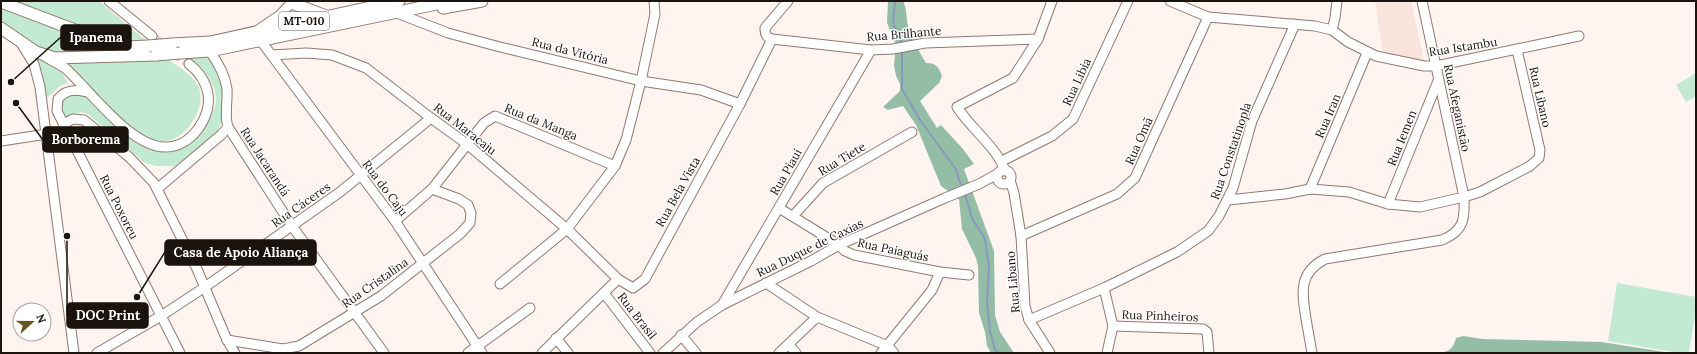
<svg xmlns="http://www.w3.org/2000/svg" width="1697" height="354" viewBox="0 0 1697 354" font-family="Lora,serif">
<rect width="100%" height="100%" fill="#fff4ef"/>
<polygon fill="#f8e4dd" points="1375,1 1411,1 1424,61 1383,53"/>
<g fill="#c2e9d1">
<polygon points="13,1 99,1 145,40 116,39"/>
<polygon points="1,5 126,50 58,53 39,48 1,23"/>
<path d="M 205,55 L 216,64 L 222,75 L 224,108 L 222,121 L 218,130 L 210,140 L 177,166 L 156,166 L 145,163 L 88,114 L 82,112 L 63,117 L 59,103 L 68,95 L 83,94 L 109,118 L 155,149 C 167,144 191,137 201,130 C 205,128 208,122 210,118 C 226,93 207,72 189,57 Z"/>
<polygon points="35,58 59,68 68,83 60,86 47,98"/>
<path d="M 168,59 C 177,66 195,76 199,88 C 206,106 189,134 171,140 C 164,142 154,141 147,138 C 118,126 84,87 65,62 Z"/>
<polygon points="1696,73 1696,96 1686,102 1676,85"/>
<polygon points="1617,283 1696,297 1696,309 1689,353 1679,353 1608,341"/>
</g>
<g fill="#94bda5">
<path d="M 888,1 L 903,1 C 907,9 906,17 908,26 C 911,39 919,51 926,63 C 936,63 939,67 942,76 L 939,83 L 920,101 L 937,128 L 941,125 L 963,149 L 974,164 L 964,169 L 994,251 L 995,315 L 1000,332 L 1014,353 L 991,353 L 987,346 L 985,332 L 979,313 L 978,266 L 976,258 L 962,229 L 959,199 L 941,186 L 916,125 L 903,106 L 888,110 L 883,107 L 900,91 L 900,84 L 896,76 L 894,65 L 896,45 L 887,23 Z"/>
<path d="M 1463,336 L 1483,339 L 1602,342 L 1671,353 L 1440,353 C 1450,351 1453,349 1456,338 Z"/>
</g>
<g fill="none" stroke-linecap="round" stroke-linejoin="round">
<g stroke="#8899bc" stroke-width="2">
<polyline points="895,1 893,23 902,42 902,45"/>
<polyline points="902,50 902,89 920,120 955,168 962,188"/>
<polyline points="965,194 972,218 985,239 989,267 987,302 990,331 995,350 999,353"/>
</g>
<polyline stroke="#ddd2cd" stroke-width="9" stroke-dasharray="9 4.5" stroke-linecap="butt" points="152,36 189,64"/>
<g stroke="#917a6f" stroke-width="11">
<g id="minor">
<polyline points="109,1 152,36"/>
<path d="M 788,1 L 765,28 C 765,34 766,37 772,39 L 871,50 L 893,49 L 925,43 L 1038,39"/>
<polyline points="1170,1 1208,17 1315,26 1332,30 1348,42 1376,56 1424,66 1436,66 1579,36"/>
<polyline points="397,13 448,33 500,47 641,81 701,90 740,104"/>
<polyline points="258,30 280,15 293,1"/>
<polyline points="1332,30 1335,18 1337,1"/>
<polyline points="261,41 395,221 482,353"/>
<polyline points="21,43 34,64 40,87 74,353"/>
<path d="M 210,51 C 218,64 225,74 227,89 C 228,102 224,115 228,127 L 292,226 L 384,353"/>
<polyline points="272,55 306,53 332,55 366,68 431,118 467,144 567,229 618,279 633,288 645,279 740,104 772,39"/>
<path d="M 46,57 C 52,61 59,64 65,68 C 90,90 130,147 165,147 C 190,148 212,118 208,94 C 206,81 199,72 189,64"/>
<path d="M 87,92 C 76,89 66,89 58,99 L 57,111 L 180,353"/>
<polyline points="63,124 73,119 84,120 129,157 154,183 197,269 227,340 235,353"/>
<polyline points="1,141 47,134"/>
<polyline points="1002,161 1052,136 1073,119 1128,1"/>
<circle cx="1004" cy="177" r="7"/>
<path d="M 1005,171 C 997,147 971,129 957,107 L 1013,78 L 1038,39 L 1052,1"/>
<polyline points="1010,180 1014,193 1021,236 1025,306 1029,320 1050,353"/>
<polyline points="157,189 221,135 228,127"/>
<polyline points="1310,189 1367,53"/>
<polyline points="1228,200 1285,194 1310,189 1349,192 1388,204 1420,207 1464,197 1480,192 1530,166 1539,158 1540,150 1517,50"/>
<polyline points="1388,204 1438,81"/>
<polyline points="779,208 839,245 845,251 854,255 940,272 969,275"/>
<polyline points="793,216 823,183 912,132"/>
<polyline points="395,221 432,189 484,123 495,116 615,166"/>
<polyline points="1021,236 1117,194 1135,178 1208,17"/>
<polyline points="766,283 817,317 888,346 894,353"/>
<polyline points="500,284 567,229 615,166 626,140 641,81 655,14 654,1"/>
<polyline points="1104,288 1113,326 1107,353"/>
<polyline points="604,293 650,353"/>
<polyline points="722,305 871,50"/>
<polyline points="1029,320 1104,288 1177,252 1208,231 1219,216 1233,188 1252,121 1295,24"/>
<polyline points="1113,326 1203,329 1207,332 1209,353"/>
<polyline points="681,335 696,353"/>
<polyline points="556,338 568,353"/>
<polyline points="227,340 283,349 299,346 381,296 460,234 470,223 471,213 468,205 459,199 432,189"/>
<polyline points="789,345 796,353"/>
<polyline points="97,353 161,316 205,287 340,192 431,118"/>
<polyline points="468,353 530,308"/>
<polyline points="542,353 618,279"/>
<polyline points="663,353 697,322 722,305 811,261 839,245 945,198 979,184 999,173"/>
<polyline points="779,353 817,317"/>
<polyline points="881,353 932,290 940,272"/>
<path d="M 1312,353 C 1310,342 1308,330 1306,319 C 1302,293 1298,273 1325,259 L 1442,240 C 1464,231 1465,219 1464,197 L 1422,1"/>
</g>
</g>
<g stroke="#917a6f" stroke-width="13">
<g id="major">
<polyline points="1,2 112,44 124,47 149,46"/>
<polyline points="292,3 326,16"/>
<polyline points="443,8 482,1"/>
<polyline points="1,28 36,52 55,58 156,55"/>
<polyline points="172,44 210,42 399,1"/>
<polyline points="180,53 210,51 451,1"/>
</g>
</g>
<use href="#minor" stroke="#fff" stroke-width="9"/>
<use href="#major" stroke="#fff" stroke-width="11"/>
<g stroke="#917a6f" stroke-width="13" stroke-linecap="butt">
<g id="major-bridge">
<polyline points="149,46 172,44"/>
<polyline points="156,55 180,53"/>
</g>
</g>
<use href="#major-bridge" stroke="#fff" stroke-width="11"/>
</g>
<g text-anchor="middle" stroke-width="3" stroke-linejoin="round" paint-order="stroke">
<rect fill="#fff" stroke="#5f5a56" stroke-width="1" x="279" y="12" width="50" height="18" rx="3"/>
<g font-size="11" font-weight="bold" fill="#1b130e">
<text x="304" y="25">MT-010</text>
</g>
<g font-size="12" fill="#1b130e" stroke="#fff">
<text transform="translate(904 34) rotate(-5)" y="4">Rua Brilhante</text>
<text transform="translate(1463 47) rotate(-9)" y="4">Rua Istambu</text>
<text transform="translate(570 51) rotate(14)" y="4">Rua da Vitória</text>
<text transform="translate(1077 82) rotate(-65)" y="4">Rua Libia</text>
<text transform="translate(1540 97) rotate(77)" y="4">Rua Libano</text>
<text transform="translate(1457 108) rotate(78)" y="4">Rua Afeganistão</text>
<text transform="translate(1328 116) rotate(-67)" y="4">Rua Iran</text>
<text transform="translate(541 122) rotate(22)" y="4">Rua da Manga</text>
<text transform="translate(465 129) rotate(38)" y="4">Rua Maracaju</text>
<text transform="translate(1402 138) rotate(-68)" y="4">Rua Iemen</text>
<text transform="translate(1139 141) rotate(-66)" y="4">Rua Omã</text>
<text transform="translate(1231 151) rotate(-71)" y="4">Rua Constatinopla</text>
<text transform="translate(842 159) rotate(-31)" y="4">Rua Tiete</text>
<text transform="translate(265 162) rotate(57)" y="4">Rua Jacarandá</text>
<text transform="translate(786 172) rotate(-60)" y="4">Rua Piaui</text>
<text transform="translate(385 188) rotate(53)" y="4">Rua do Caju</text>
<text transform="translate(678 192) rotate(-61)" y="4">Rua Bela Vista</text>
<text transform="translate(301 205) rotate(-35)" y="4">Rua Cáceres</text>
<text transform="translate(119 207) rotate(63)" y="4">Rua Poxoreu</text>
<text transform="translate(810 248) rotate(-26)" y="4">Rua Duque de Caxias</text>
<text transform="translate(893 250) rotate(12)" y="4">Rua Paiaguás</text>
<text transform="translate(1013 282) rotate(-95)" y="4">Rua Libano</text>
<text transform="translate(375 283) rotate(-35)" y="4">Rua Cristalina</text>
<text transform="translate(637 316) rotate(52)" y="4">Rua Brasil</text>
<text transform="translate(1160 316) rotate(2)" y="4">Rua Pinheiros</text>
</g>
</g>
<path fill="none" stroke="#1b130e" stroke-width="1.5" d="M11 82L61 37M16 103L43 140M137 297L165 252M67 236L67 316"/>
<g fill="#1b130e" stroke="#fff" stroke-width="1.5">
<circle cx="11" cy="82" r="4"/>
<circle cx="16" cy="103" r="4"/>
<circle cx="137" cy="297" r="4"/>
<circle cx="67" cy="236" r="4"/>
</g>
<g fill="#1b130e" stroke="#1b130e" stroke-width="1.5">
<rect x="61" y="25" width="70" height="25" rx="4"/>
<rect x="43" y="127" width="85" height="25" rx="4"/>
<rect x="165" y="240" width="151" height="25" rx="4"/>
<rect x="67" y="303" width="81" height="25" rx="4"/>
</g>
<g font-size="13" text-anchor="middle" font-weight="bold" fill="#fff">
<text x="96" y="42">Ipanema</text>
<text x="86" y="144">Borborema</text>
<text x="241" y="257">Casa de Apoio Aliança</text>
<text x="108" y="320">DOC Print</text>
</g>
<rect width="1697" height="354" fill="none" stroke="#1b130e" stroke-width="4"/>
<g transform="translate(32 322) rotate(69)"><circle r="19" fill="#ffffff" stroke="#a4a19f"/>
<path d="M0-3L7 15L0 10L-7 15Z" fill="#655724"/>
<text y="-6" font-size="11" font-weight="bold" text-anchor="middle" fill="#1b130e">N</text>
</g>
</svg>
